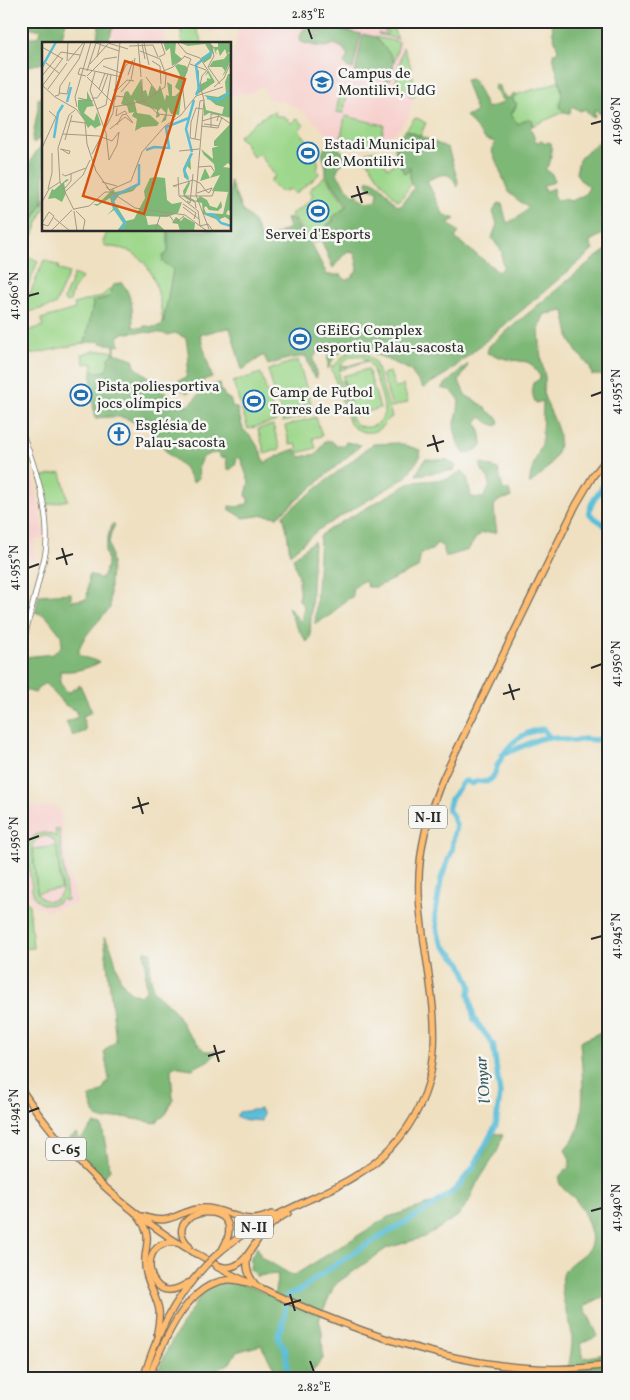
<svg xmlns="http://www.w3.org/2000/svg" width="630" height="1400" viewBox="0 0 630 1400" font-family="Vollkorn,serif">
<rect width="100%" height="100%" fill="#f6f6f2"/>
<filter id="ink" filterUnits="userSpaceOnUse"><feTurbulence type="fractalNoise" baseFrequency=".02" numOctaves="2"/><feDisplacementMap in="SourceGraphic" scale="10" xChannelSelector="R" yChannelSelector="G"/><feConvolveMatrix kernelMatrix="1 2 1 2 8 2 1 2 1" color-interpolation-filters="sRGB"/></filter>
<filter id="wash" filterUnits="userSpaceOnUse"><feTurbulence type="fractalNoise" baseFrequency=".0096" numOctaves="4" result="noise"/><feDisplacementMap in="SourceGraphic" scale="20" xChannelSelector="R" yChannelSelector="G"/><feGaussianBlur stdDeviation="1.12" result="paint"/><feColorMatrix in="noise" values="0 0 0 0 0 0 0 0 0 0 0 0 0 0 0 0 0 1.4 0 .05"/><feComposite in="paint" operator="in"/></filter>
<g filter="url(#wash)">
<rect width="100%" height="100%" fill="#efe0c1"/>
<g fill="#f7d0cd">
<polygon points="118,21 170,21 170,25 162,44 116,44 111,32"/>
<polygon points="205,21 265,21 266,25 274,24 274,21 390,21 407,55 412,73 414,98 409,116 395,134 386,139 370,144 343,142 327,135 311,118 296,107 287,103 272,100 267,97 263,87 258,87 252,93 230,95 230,71 238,29 210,33"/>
<polygon points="21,463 31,468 38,502 43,529 43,539 35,540 33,547 36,556 36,559 32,561 21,562"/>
<polygon points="21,806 55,807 60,811 67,867 77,901 73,905 48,911 35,906 32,903 31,897 21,898"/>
</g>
<g fill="#9dd78b" stroke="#64815b" fill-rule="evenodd">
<polygon points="180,21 193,21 203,44 182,44"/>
<polygon points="386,21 390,21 398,39 378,34 378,33 387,34 387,31 384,31"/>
<polygon points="375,37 399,42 394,63 391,55"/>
<path d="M 403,47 C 411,63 415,80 414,97 L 410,96 L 406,90 L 402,89 L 398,82 L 396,82 Z"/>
<path d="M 559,80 L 562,95 L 560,105 L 564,112 L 532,126 L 533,124 L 518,124 L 511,115 L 516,107 L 516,103 L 512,99 L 514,96 C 529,89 545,89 559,80 Z"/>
<polygon points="341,90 348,92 343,113 336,112"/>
<path d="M 274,111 L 276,116 C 283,115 286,118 291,123 L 297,118 L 304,125 L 299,130 L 310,144 L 315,140 L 320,148 L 313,152 C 317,158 320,163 317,170 L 319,174 L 313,180 L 295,194 L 291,189 L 282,192 L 278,190 L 270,181 L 275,176 L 259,153 L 253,157 L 247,148 L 245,142 L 238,137 L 256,121 Z"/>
<path d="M 345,116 L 384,125 L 381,141 C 367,146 354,147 340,142 Z"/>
<polygon points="417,118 426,123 420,136 406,130 414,119"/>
<polygon points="377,150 388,168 396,163 410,167 411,184 400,200 397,200 378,177 367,160 366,155 367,152"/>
<polygon points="325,176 347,206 332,218 333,221 328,224 324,239 320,243 318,241 314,244 310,241 291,214 312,199 311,197 313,195 309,190"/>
<polygon points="44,199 44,208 25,255 38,261 23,299 21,300 21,237 28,231"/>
<path d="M 108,230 L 168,230 L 168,252 L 173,270 L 163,324 C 159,288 152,246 106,247 L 103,242 Z"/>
<polygon points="44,260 59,266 58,269 69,273 55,305 25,313 23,310"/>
<polygon points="74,274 82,278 73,290 70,301 65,302 64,299"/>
<polygon points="110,289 111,294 108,297 92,302 93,305 85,343 27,355 26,359 21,361 21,333 43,326 41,319 75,309 74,304 102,296"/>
<polygon points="103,350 114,352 109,358 107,370 101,372 92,371 93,363 84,364 82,354 94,351 103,351"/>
<path d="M 357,351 L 367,354 L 375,362 L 392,417 C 386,419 386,424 380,428 C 370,436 358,432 350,424 L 331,367 C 342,363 339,352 357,351 ZM 351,356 L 360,356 L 367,360 L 345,367 L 344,366 L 340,367 L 344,361 ZM 368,361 L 372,367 C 376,380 383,396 384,408 C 386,426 361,435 352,419 C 346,407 343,390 339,378 L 340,368 L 341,370 L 345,369 L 345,368 Z"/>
<polygon points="298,360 314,413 283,422 268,370"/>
<polygon points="368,369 380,408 355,416 353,407 350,408 342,380 343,380 350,401 343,376"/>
<polygon points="390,372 395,388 403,385 408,402 392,407 382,374"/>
<polygon points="261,373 276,421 248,429 233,382"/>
<polygon points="316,417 322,436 313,438 316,448 299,453 296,444 290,445 285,426"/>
<polygon points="273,425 280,449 265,454 258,429"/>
<polygon points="61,473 68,500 46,505 40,477"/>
<path d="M 59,829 L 67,900 L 64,901 L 63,898 C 55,907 40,908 34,896 C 31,890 27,852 28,846 C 31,832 46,830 56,837 L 55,830 ZM 46,836 L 53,839 L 57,846 L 33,849 L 37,891 L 32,848 C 33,841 38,837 46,836 ZM 57,848 L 62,891 C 56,904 42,904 37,892 L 61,889 Z"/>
<polygon points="21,901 27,901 29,904 33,948 21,949"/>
</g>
<g fill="#7eb877" stroke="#547251">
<polygon points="28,21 66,21 60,44 44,44 44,56 42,57 43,63 28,66 24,53 25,37 38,37 40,31 42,30 27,27"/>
<polygon points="100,21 118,21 111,31 111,34 109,38 108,44 96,44"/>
<path d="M 306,21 L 317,21 L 320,22 L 317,36 L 320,36 L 322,25 L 361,34 L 353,69 L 347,67 L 344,62 L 348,56 L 343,48 L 334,44 C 324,50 312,45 301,42 C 299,37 301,32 305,28 L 312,29 L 312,24 L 307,24 Z"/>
<path d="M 552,21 L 609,21 L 609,123 L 596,110 L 594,110 L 595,116 L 592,117 L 588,114 L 586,109 L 580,111 L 574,107 L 571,107 L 570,113 C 566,113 562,111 560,107 C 559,104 562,96 562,92 C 560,79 554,66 553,53 L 556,53 L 558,50 L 553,34 Z"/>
<polygon points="363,34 375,37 391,55 394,63 390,80 355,73"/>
<path d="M 470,79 L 474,81 L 487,108 L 500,104 L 503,101 L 494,88 L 495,85 L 499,86 L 500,90 L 507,99 L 514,94 L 517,94 L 513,98 L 514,102 L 517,103 L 511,115 L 518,124 L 528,119 L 533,121 L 532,126 L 530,127 L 536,142 L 542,141 L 545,144 L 548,142 L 551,143 C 552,148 551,149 551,154 C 550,162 551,163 545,169 L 552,174 L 554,180 L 552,183 L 543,185 L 545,191 L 554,188 L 553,195 L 557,200 L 563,199 L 571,201 C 578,198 588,195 589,186 L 580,180 L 576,173 L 579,160 L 582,156 L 609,134 L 609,234 L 603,234 L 590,241 L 590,245 L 593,249 L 592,251 L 449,372 L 423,388 L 410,370 L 365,349 L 344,349 L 333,359 L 328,369 L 328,351 L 318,351 L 313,359 L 317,378 L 313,376 L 306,356 L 287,359 L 268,365 L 264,355 L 242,370 L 230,328 L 217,330 L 200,335 L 212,377 C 199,380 196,389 187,393 L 177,386 L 179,380 L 186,378 L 189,358 L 186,338 L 175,333 L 167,335 L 161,333 L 137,332 L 127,333 L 125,332 L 118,337 L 120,346 L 115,345 L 115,353 L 133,359 L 135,367 L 156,382 L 167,394 L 180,403 L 189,406 L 205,387 L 220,383 L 221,391 L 223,392 L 225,397 L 227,397 L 228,399 L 230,399 L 233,408 L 237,408 L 243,429 L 253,439 L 261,452 L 265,463 L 284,453 L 295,449 L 300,457 L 317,454 L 325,441 L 332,441 L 336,445 L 345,445 L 346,442 L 361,445 L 277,517 L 264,515 L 244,518 L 229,509 L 229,506 L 238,507 L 242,505 L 248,504 L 248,499 L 246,495 L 249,482 L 240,457 L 236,459 C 237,465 234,467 229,470 C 225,467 228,461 225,457 L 221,458 L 217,453 C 200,454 197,463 199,478 L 193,482 L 184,467 L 168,454 L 162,445 L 153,438 L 155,433 L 157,424 L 155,422 L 152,422 L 147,418 L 145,419 L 144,420 L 144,424 L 140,428 C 126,413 114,417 95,418 L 91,386 L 92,371 L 101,372 L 107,370 L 109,358 L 114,353 L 114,345 L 101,343 L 100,341 L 85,343 L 93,305 L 92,302 L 108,297 L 111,294 L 110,289 L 116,283 L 118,284 L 121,282 C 132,293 133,312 133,327 L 144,328 L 144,326 L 156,327 L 163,324 L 173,270 L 163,262 L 162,257 L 168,252 L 168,230 L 230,230 L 230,181 L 242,211 C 254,217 257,230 262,241 L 289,228 L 286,219 L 291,217 L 314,249 L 327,275 L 341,275 L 346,280 L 352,277 L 358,269 L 355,254 L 348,251 L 340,259 L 333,268 L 322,242 L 328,224 L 334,221 L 332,218 L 348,205 L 326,175 L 326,167 L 322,153 L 327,144 C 338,149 344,148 345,161 C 332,172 337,173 344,184 C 348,189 350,192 355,196 L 357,193 L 359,198 L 367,202 L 377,200 L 378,191 L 370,188 L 367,183 L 368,180 C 380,180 390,198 398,206 L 402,204 L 414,188 L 410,181 L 410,167 L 408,167 L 408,172 L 404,173 L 399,163 L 396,163 L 395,141 L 406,130 L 448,148 L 458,181 L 457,187 C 451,170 441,173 427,181 L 443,214 L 455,219 L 449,222 L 450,225 L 459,232 L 455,238 L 499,272 L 504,266 L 502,262 L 502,252 L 492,238 L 497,224 L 493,212 L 498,203 L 502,204 L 507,223 L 519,217 L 528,208 L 509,193 L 492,151 L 495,142 L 485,139 L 466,116 L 471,115 L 476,111 L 466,83 L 465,80 Z"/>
<polygon points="44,96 44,136 33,143 32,141 38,109 38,99"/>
<path d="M 44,143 L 44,199 L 28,231 L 21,237 L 24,199 L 23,196 C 26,176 28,157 44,143 Z"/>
<path d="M 609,248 L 609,375 L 592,375 L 590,367 L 577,352 L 570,340 L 564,311 L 545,314 C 538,326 539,330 540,343 C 541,348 540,353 541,358 C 542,365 544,371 545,377 C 546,383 541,389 544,396 C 548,408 555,419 558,431 C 564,454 546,472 529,484 L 533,466 L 542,444 L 543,401 L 536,403 C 532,397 532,389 533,383 L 540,379 L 540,376 L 531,364 L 527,362 L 506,359 L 487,353 L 489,346 L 591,261 Z"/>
<path d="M 468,364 L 466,369 L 459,381 L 465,395 L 481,404 L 489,412 L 498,418 L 499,424 L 497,426 L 489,423 L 481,417 L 476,422 C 480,430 482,436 482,445 L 476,450 L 465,454 L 458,444 L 454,427 L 458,411 L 459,399 L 450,390 L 441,388 Z"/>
<polygon points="398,443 420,450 420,457 405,478 318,530 290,554 287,531 283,515 373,444"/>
<polygon points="425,459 448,460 456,466 454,470 416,475"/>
<path d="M 480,463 L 498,469 L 503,490 L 509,490 L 511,498 C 504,498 498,500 494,506 L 495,520 L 497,532 L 482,533 L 476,538 L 468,550 L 446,557 L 443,547 L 437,543 L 432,550 L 421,553 L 418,568 L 376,587 L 368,587 L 364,580 L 352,589 L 353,596 L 342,603 L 332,614 L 315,624 L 320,537 L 324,532 L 412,482 L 448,479 L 462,471 L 467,477 L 471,497 L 483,498 L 489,488 L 489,479 L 482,470 Z"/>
<path d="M 113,523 L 115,525 L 111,533 L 109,543 L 112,563 L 110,579 L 110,608 C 101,619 78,640 79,653 L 83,657 L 100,662 C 87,669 75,672 60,671 L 60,683 L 68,693 L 80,685 L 92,712 L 83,716 L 86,731 L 73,736 L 66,722 L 78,717 L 75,710 L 65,705 L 45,683 L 38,688 L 35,693 L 25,690 L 24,669 L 25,657 L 53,654 L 62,645 L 61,635 L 46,616 L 35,612 L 39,595 L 71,593 L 71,601 L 87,599 L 89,574 L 101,579 L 105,573 L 108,561 L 105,551 L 109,533 Z"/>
<path d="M 314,541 L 310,638 L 307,642 C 299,631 292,620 288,607 L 301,622 L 304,606 L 299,600 L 299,580 L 293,558 Z"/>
<path d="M 104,937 C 121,955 111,988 140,996 L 146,991 L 145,951 L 151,952 L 150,973 L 153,990 L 175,1011 L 187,1032 L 205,1051 L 217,1051 L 211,1059 L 192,1069 L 173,1066 L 171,1070 L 173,1099 L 166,1114 L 155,1123 L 124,1117 L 114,1118 L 106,1120 L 96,1117 L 89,1098 L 101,1092 L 109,1079 L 104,1051 L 116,1041 Z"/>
<path d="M 609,1028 L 609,1294 L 584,1306 L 598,1336 L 580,1344 L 584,1358 L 609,1353 L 609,1379 L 566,1379 C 568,1367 573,1348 572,1337 C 571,1316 558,1298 563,1276 C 567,1258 596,1256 591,1234 C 589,1223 582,1207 575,1199 C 570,1193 558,1188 559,1178 C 560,1174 566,1170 569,1167 L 570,1160 L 565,1149 C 568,1145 572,1141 575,1136 C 587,1112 582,1069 580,1042 Z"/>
<polygon points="94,1124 102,1126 110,1170 104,1177 90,1165 68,1140 76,1133 80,1140"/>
<polygon points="494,1133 503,1135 497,1152 476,1185 468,1203 458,1216 425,1237 387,1248 337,1283 333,1288 319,1320 322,1331 323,1359 310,1373 314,1379 284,1379 277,1374 261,1345 236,1352 230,1363 209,1374 205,1379 176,1379 172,1374 155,1378 169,1346 178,1331 198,1299 211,1286 221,1283 235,1282 248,1286 274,1297 278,1274 256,1276 250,1270 251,1257 257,1247 261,1257 293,1276 388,1217 440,1201 460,1187 479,1163"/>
</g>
<polygon fill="#5abed8" stroke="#427482" points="260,1109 263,1114 261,1121 239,1119 237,1117 237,1114 239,1112"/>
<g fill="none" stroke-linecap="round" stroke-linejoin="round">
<g stroke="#5abed8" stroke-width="5.5">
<path d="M 609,478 C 602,488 591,500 589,513 C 595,520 604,522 609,530"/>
<polyline points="502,755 539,739 549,737"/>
<path d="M 292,1379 L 288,1371 L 285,1348 L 279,1340 L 278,1334 L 282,1327 L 288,1295 L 293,1292 L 298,1292 L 323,1273 L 361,1248 L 428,1209 L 455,1190 L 473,1168 L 496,1125 L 500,1094 L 493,1044 L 474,1019 L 469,993 L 471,986 L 461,963 L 444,946 L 439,937 L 435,916 L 441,879 L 452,850 L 454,834 L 456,825 L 452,815 L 448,810 L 451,799 L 463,782 L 467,781 L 472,784 L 477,781 C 483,782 488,783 492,778 C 496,774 496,768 498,764 C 508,744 521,732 543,729 L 549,737 L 573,741 L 584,739 L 596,740 L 609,735"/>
</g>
</g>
</g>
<g filter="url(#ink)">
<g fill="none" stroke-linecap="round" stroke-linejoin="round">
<g stroke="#706a60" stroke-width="6">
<g id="tertiary">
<path d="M 21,430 C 35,466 50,510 46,549 C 45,558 42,567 40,575 C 34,601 26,627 21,654"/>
<polyline points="21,666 21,683"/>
</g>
</g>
<g stroke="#706a60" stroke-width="8">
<g id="primary">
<path d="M 21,1089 C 66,1157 126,1213 196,1254"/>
<path d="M 217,1267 C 237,1278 258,1286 278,1296 C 380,1342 495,1381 609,1365"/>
</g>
</g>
<g stroke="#706a60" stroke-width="8">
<g id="trunk">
<path d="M 136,1214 C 158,1240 140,1247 146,1273 C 149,1286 157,1297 159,1310 C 160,1318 158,1326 157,1333"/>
<path d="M 142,1216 C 174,1227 177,1210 203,1208 C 221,1207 235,1220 253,1219 C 260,1219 266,1216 272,1214"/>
<path d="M 178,1243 C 138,1237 146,1292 170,1290 C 177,1290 183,1286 188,1283"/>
<path d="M 189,1246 C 155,1209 253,1194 223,1248"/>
<path d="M 192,1252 C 203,1255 213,1266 224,1267 C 244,1270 252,1245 263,1233 C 270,1225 279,1218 288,1213"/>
<path d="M 248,1256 C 245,1267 248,1275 255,1284"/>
<path d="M 214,1257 C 236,1237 261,1222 287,1210 C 324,1192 362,1178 391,1148 C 464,1069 424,987 419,895 C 417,852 428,812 445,774 L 576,505 L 593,476 L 609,456"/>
<path d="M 143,1379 C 157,1333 173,1300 206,1265"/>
<path d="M 148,1379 C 162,1346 185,1284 227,1280 C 235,1279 242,1282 249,1283"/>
</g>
</g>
<use href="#tertiary" stroke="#fff" stroke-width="4.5"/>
<use href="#primary" stroke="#febc71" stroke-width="5.5"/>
<use href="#trunk" stroke="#febc71" stroke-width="5.5"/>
<g stroke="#706a60" stroke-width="8" stroke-linecap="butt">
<polyline id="trunk-bridge" points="206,1265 214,1257"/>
</g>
<use href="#trunk-bridge" stroke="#febc71" stroke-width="5.5"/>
</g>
</g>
<path fill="none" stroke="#2b2b2b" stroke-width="2" d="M 308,28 L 312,39M 591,124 L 602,121M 357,186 L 362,203M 351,197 L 368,192M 28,296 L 39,293M 591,396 L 602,392M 433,435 L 438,452M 427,446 L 444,441M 62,548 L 67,565M 56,559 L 73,554M 28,568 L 39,564M 591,668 L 602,664M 509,684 L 514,700M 503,694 L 520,689M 138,797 L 143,814M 132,808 L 149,803M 28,840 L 39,836M 591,939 L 602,936M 214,1045 L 219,1062M 208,1056 L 225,1051M 28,1112 L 39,1108M 591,1211 L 602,1208M 290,1294 L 295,1311M 284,1305 L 301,1300M 310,1361 L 314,1372"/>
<defs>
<g id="university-ring" transform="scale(1.125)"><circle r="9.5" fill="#f6f6f2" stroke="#1f6fb2" stroke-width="1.5"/><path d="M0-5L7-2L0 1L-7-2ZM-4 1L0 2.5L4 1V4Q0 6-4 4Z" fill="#1f6fb2"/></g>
<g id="stadium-ring" transform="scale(1.125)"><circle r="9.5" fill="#f6f6f2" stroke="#1f6fb2" stroke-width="1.5"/><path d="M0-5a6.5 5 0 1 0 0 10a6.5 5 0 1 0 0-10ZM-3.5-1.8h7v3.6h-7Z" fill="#1f6fb2"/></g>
<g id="church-ring" transform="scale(1.125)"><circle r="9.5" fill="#f6f6f2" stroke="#1f6fb2" stroke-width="1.5"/><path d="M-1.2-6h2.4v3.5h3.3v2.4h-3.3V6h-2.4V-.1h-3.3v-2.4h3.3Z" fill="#1f6fb2"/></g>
</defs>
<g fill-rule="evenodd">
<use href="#university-ring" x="322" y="82"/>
<use href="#stadium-ring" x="308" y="153"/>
<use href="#stadium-ring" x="318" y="211"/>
<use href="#stadium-ring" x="300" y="339"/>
<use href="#stadium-ring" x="81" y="395"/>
<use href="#stadium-ring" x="254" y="401"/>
<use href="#church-ring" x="119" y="434"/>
</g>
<g text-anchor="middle" stroke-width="5" stroke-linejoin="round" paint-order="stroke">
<g fill="#f6f6f2" stroke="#686867" stroke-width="1">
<rect x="409" y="805.5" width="38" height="23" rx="4"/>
<rect x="46" y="1137.5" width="40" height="23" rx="4"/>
<rect x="235" y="1215.5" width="38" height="23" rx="4"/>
</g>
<g font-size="14" font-weight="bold" fill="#2b2b2b">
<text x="428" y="822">N-II</text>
<text x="66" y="1154">C-65</text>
<text x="254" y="1232">N-II</text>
</g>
<g font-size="15" fill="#2b2b2b" stroke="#f6f6f2" text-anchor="start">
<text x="338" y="78">Campus de<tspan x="338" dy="17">Montilivi, UdG</tspan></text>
<text x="324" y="149">Estadi Municipal<tspan x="324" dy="17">de Montilivi</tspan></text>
<text x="318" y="239" text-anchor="middle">Servei d'Esports</text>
<text x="316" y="335">GEiEG Complex<tspan x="316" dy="17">esportiu Palau-sacosta</tspan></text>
<text x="97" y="391">Pista poliesportiva<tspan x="97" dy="17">jocs olímpics</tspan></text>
<text x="270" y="397">Camp de Futbol<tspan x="270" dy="17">Torres de Palau</tspan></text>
<text x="135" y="430">Església de<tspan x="135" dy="17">Palau-sacosta</tspan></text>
</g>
<g font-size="16" font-style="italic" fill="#39575f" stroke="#f6f6f2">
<text transform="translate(482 1080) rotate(-95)" y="6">l'Onyar</text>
</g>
</g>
<g transform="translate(42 42)">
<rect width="189" height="189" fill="#efe0c1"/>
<path d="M 121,0 L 134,0 L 133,11 L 140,17 L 138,19 L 130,24 L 128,6 L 124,9 ZM 136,0 L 167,0 L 172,5 L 176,5 L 176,0 L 189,0 L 189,10 L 185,11 L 189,12 L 189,18 L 183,31 L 180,34 L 183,29 L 180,25 L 167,25 L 171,19 L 182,17 L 185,13 L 183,7 L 178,14 L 176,7 L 173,10 L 176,12 L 173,11 L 172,5 L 169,16 L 162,21 L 159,16 L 168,10 L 163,2 L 146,4 ZM 136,22 L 144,24 L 146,28 L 141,40 L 137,73 L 129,72 L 126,65 L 124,78 L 119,81 L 124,71 L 119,66 L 116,69 L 118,74 L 114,76 L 115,68 L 95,61 L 92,57 L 95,71 L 108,73 L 117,81 L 115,84 L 100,85 L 93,89 L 95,77 L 90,74 L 92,70 L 87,71 L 85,64 L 79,62 L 83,50 L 86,49 L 89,54 L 99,37 L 101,49 L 104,48 L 106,55 L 109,43 L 115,50 L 118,43 L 123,59 L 124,53 L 127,54 L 125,40 L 130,43 L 130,54 L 133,54 L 138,49 L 133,45 L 138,33 L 133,24 ZM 154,26 L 157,29 L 157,43 L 165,39 L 165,36 L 169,37 L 166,31 L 163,34 L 166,28 L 173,40 L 156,52 ZM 186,32 L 189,32 L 189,76 L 167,71 L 162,74 L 162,58 L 164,68 L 180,72 L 182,65 L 174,63 L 162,53 L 176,55 L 184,51 L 183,40 ZM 45,49 L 52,64 L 45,65 L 42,71 L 52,79 L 55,70 L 59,83 L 53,86 L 56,89 L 49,83 L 46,86 L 36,67 L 36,58 L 45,57 ZM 189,81 L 189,124 L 186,121 L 181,125 L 189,126 L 189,170 L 186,168 L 184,172 L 189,174 L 189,179 L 183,175 L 176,178 L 161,172 L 160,161 L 151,159 L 142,155 L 141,149 L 147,139 L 142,135 L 141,127 L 148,112 L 149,128 L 145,124 L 143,130 L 148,141 L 143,153 L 154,159 L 158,154 L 165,158 L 168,164 L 175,166 L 179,159 L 180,165 L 176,169 L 167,168 L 164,164 L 162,166 L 164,171 L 181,172 L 186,150 L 170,149 L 178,133 L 158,139 L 163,126 L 168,136 L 173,128 L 172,122 L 162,113 L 159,107 L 171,117 L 170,106 L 177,104 L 172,104 L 172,99 ZM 114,135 L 123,136 L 125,158 L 130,162 L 140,160 L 136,171 L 125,175 L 104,174 L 106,183 L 116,182 L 124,189 L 75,189 L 81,181 L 72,168 L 65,173 L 71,167 L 68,156 L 55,164 L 51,162 L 56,162 L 71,147 L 73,150 L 90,147 L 97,142 L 91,149 L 77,153 L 72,160 L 84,179 L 92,177 L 103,156 L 102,149 L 108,136 ZM 25,137 L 27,138 L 22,141 L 24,151 L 20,160 L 13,156 L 6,157 L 10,147 L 12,148 ZM 134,175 L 139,179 L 142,175 L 153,181 L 152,189 L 138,189 L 136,182 L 130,181 Z" fill="#7eb877"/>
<path fill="none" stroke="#5abed8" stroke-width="2.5" d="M 0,25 L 14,0M 154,53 L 157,46 L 154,23 L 171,9M 165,56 L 178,58 L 189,49M 25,60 L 29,45M 147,76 L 144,87 L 150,110M 12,96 L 16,71 L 21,63M 104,108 L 112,105 L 127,106 L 124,85 L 147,76 L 152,58M 146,137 L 142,128 L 150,111M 164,172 L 172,173 L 179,181 L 189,184M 79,189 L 83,180 L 73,167 L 70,155 L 97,142 L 97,122"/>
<path fill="none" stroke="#a19885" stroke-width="1" d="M 96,0 L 99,35M 135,0 L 144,11 L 158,16 L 165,27M 54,1 L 77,9M 66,1 L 86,7M 102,1 L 107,23M 100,2 L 103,17M 87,4 L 111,3 L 116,15M 0,5 L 21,17M 98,9 L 118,17 L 124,33 L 123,45M 142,14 L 149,17 L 140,40 L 143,67M 55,15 L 59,0M 117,15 L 123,12 L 119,0M 25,19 L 26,0M 26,19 L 42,0M 110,19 L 118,24 L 119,42M 4,21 L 17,31M 48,22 L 66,2M 148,22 L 164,28M 61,24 L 79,31M 166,25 L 172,14 L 168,0M 166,25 L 178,42M 166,27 L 160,34 L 158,43 L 162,58 L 154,153 L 167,187M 45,29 L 54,1M 119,30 L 131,25 L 143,14M 86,33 L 91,18M 0,34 L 19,10 L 38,13M 44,34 L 36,32 L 38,26 L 80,35M 45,34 L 62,17 L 75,15M 45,35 L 71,61M 104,35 L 115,50M 100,37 L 100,59M 0,43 L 13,55 L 34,67 L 42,77M 1,43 L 21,16M 172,45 L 182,36 L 189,20M 6,47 L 25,21M 57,47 L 63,31M 48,48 L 64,91 L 67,118M 48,48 L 53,30M 75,48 L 85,38 L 92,39M 72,49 L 84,23 L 90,19M 79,50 L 89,38 L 93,16M 17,51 L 25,52 L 28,40M 13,54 L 17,53 L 18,44 L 37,17 L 43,0M 36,56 L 51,59M 50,56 L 55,56 L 60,49 L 66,32M 73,58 L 74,54 L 82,55 L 89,63M 102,59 L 116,72 L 134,74M 35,65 L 33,55 L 49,0M 72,65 L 102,59 L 123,45M 75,66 L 74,74 L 83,69 L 85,72M 55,67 L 64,63 L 69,33M 28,79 L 43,81M 160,79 L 177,74 L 189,82M 43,80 L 45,102 L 54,129 L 69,150 L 93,166 L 143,173 L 165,189M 162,82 L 177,84M 75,83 L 80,73 L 85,72M 159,84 L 176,86 L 180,75M 169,85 L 169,72 L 177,72 L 175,79M 68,87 L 83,75 L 91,81 L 85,73M 21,92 L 57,94 L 70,99 L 77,90M 153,97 L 158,59 L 162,58M 23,98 L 30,73M 158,98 L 148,96 L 149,80 L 154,66 L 161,67M 0,106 L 14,75 L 7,69M 18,107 L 28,109 L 27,112 L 19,107M 137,109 L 157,107M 50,112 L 71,71 L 78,0M 67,118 L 75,103 L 77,90M 156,125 L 169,124 L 172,129M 20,132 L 23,134 L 44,126M 136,135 L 137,154 L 156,169 L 158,184 L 166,182 L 171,189M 18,140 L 32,168M 60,140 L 75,144M 135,144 L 131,144 L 151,138 L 158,141 L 164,149M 64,145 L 68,148 L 89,139 L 100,110 L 123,84 L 139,73 L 154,54 L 181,45M 23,146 L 29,139 L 29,132M 6,147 L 10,131 L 10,111M 24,149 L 41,133 L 48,118M 155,151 L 170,146 L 167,151 L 164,149M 138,154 L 170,154 L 172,149M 144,156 L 153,160 L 154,166M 145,159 L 148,161 L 151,132M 0,160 L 7,147 L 18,140 L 16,106 L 27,73 L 33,68M 141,162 L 154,171 L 152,177M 141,165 L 157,177M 32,167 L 47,164 L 63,150 L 69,150M 32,169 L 35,189M 34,169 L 43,178 L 41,189M 12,176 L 28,189M 0,181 L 7,170 L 12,174 L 6,184 L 0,182M 9,189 L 30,168M 113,189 L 118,174 L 127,173 L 133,181 L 142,174"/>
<path fill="#d5540f" fill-opacity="0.15" stroke="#d5540f" stroke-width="2.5" d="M 83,19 L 143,37 L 102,172 L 41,154 Z"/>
<rect width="189" height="189" fill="none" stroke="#2b2b2b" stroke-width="2.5"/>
</g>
<rect width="630" height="1400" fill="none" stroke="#f6f6f2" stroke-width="55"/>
<rect x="28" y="28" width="574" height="1344" fill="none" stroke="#2b2b2b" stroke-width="2"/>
<g font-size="12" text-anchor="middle" fill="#2b2b2b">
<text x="308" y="18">2.83°E</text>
<text transform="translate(616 121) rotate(-90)" y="4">41.960°N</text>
<text transform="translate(14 296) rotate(-90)" y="4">41.960°N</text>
<text transform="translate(616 392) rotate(-90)" y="4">41.955°N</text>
<text transform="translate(14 568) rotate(-90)" y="4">41.955°N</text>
<text transform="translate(616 664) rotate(-90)" y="4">41.950°N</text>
<text transform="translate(14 840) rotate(-90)" y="4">41.950°N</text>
<text transform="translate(616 936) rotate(-90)" y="4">41.945°N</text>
<text transform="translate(14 1112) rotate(-90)" y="4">41.945°N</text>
<text transform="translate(616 1208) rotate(-90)" y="4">41.940°N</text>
<text x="314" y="1391">2.82°E</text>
</g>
</svg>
